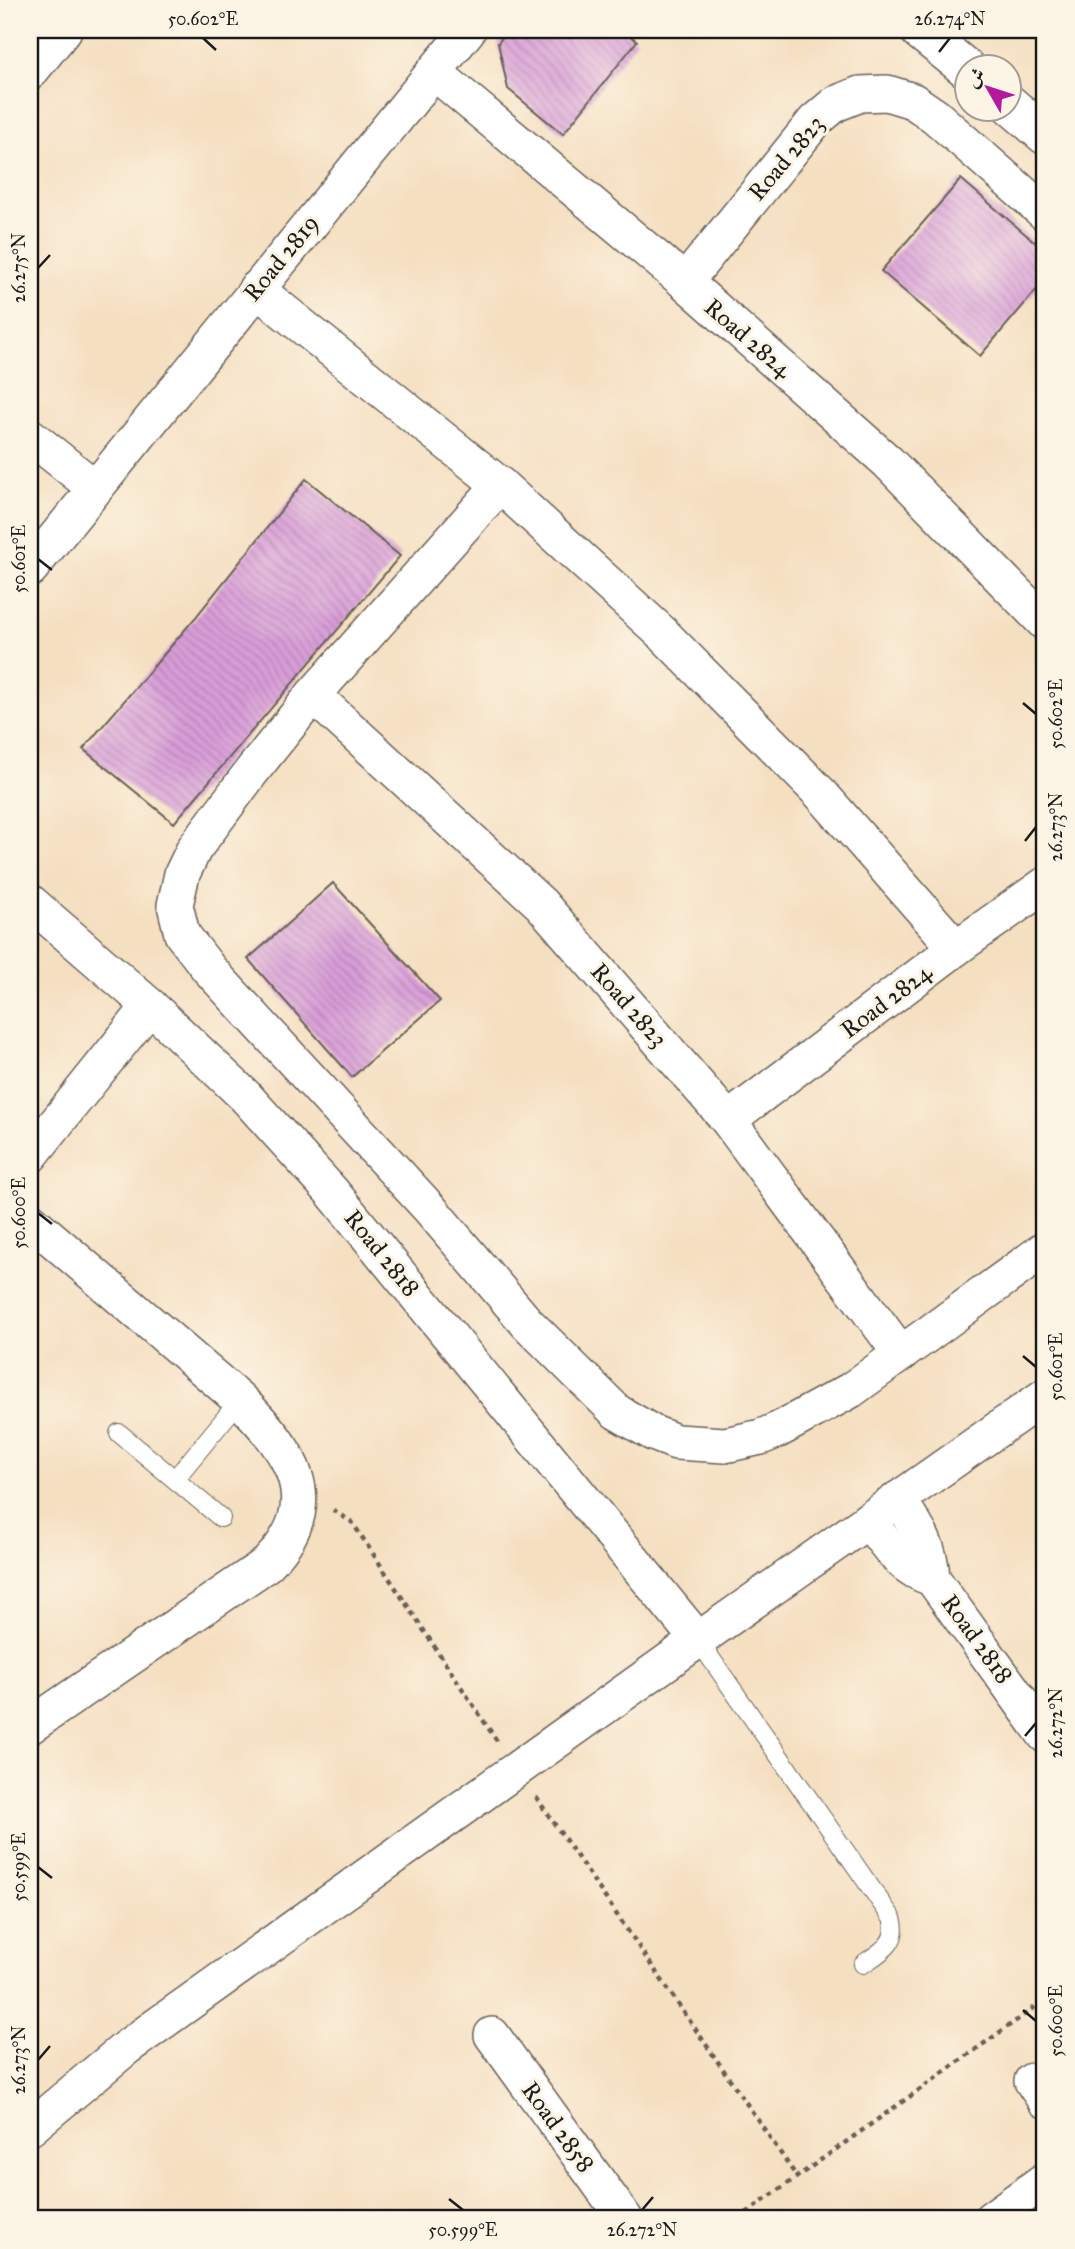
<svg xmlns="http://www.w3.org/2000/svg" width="1075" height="2249" viewBox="0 0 1075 2249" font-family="'IM FELL Great Primer',Amiri,serif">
<defs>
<pattern id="building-back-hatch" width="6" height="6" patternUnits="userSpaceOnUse" patternTransform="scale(1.75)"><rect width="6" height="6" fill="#d99dd9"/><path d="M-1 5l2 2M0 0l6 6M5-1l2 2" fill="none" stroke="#af7faf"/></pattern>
</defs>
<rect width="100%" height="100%" fill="#fcf5e5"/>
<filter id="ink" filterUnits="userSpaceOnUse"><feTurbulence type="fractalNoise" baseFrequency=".0143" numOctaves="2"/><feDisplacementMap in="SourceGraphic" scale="14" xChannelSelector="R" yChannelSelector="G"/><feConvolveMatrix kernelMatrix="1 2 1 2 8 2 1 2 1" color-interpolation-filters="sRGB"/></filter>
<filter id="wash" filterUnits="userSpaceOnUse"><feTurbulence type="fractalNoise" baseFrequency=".00686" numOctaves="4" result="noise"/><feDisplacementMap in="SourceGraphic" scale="28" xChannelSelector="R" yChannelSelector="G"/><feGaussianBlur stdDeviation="1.57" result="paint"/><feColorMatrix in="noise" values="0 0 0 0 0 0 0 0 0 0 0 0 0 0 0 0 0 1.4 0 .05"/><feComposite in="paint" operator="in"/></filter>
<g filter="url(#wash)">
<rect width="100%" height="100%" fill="#f5dfc1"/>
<g id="blocks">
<g fill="url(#building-back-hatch)">
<polygon points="508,30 623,30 637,41 563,134 508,89 498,43"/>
<polygon points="961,179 1045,251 1045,280 980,356 881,271"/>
<polygon points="306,479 400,556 174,823 83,749 195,618"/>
<polygon points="333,883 440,1001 352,1077 248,959"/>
</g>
</g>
</g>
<g filter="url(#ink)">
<use href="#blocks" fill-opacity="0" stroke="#686056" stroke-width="2"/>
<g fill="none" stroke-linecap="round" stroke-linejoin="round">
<g stroke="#686056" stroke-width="20">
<g id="service">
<polyline points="119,1433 221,1518"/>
<polyline points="175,1479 240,1400"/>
<path d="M 698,1640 L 892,1918 C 900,1942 881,1952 863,1964"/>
</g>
</g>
<g stroke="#686056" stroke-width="38">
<g id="minor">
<polyline points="30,72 64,30"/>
<polyline points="434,72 685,282 888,462 1045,623"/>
<polyline points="685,282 815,121 835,104 860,94 887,93 913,101 935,116 1045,213"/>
<polyline points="256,289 500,485 662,633 821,794 956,948"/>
<polyline points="30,436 95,488"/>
<polyline points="500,485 313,695 252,771 194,849 182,874 175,905 182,934 209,969 430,1209 527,1323 617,1412 653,1433 676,1442 725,1445 761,1437 778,1430 851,1390 1045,1249"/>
<polyline points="30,569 468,30"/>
<polyline points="313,695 541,904 728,1120 901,1354"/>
<polyline points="30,902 150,1006 245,1096 332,1192 698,1640"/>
<polyline points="728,1120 956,948 1045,885"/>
<polyline points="30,1156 150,1006"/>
<path d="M 30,1220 L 240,1400 C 291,1451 328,1502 267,1564 L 30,1726"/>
<path d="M 898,1499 C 915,1525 931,1546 932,1578 L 1045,1735"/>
<path d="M 868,1520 C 887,1545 901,1569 932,1578"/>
<polyline points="492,2035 625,2219"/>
<polyline points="1032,2081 1045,2100"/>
<polyline points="30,2128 127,2047 698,1640 1045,1396"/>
<polyline points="991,2219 1045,2180"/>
</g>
</g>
<g stroke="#686056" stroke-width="41">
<g id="tertiary">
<polyline points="919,30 967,69"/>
<polyline points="1009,104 1045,135"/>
</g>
</g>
<g stroke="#686056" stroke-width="4.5" stroke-dasharray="5 5" stroke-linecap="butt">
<polyline points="333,1510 352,1522 497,1741"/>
<polyline points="536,1797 797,2177"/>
<polyline points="738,2219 1045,2000"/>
</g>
<use href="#service" stroke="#fff" stroke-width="18"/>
<use href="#minor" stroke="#fff" stroke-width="35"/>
<use href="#tertiary" stroke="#fff" stroke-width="38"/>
</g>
</g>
<path fill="none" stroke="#1c1c1c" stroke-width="2.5" d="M 203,38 L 216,50M 939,52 L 950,38M 38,268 L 50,255M 38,559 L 52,570M 1023,703 L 1036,714M 1025,841 L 1036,827M 38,1213 L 52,1224M 1023,1356 L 1036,1367M 1025,1736 L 1036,1723M 38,1867 L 52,1878M 1023,2010 L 1036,2021M 38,2060 L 50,2046M 449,2199 L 463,2210M 642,2210 L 653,2197"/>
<g text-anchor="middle" stroke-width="6" stroke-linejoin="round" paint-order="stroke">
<g font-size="24" fill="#1c1c1c" stroke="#fcf5e5">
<text transform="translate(786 158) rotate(-50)" y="8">Road 2823</text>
<text transform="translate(281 258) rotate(-51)" y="8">Road 2819</text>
<text transform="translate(748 338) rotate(41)" y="8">Road 2824</text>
<text transform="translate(886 1001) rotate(-37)" y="8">Road 2824</text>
<text transform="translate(629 1005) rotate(49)" y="8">Road 2823</text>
<text transform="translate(382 1253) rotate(51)" y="8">Road 2818</text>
<text transform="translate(977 1639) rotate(54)" y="8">Road 2818</text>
<text transform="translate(558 2127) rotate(54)" y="8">Road 2858</text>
</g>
</g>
<rect width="1075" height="2249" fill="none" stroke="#fcf5e5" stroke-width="77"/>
<g transform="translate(988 88) rotate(309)"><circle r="33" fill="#fcf5e5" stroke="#a29e95" stroke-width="2"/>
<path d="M0-5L12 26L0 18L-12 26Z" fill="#b5179e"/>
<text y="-10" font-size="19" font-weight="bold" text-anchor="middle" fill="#1c1c1c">ش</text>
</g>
<rect x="38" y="38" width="998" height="2172" fill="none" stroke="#1c1c1c" stroke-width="2.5"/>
<g font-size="18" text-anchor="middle" fill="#1c1c1c">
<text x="203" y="25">50.602°E</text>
<text x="950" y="25">26.274°N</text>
<text transform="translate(19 268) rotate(-90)" y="6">26.275°N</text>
<text transform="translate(19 559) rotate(-90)" y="6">50.601°E</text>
<text transform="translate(1056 714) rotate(-90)" y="6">50.602°E</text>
<text transform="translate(1056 827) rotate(-90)" y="6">26.273°N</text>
<text transform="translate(19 1213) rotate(-90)" y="6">50.600°E</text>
<text transform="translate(1056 1367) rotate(-90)" y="6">50.601°E</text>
<text transform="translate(1056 1723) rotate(-90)" y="6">26.272°N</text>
<text transform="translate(19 1867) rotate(-90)" y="6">50.599°E</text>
<text transform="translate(1056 2021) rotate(-90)" y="6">50.600°E</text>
<text transform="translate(19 2060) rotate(-90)" y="6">26.273°N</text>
<text x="463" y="2236">50.599°E</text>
<text x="642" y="2236">26.272°N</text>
</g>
</svg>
